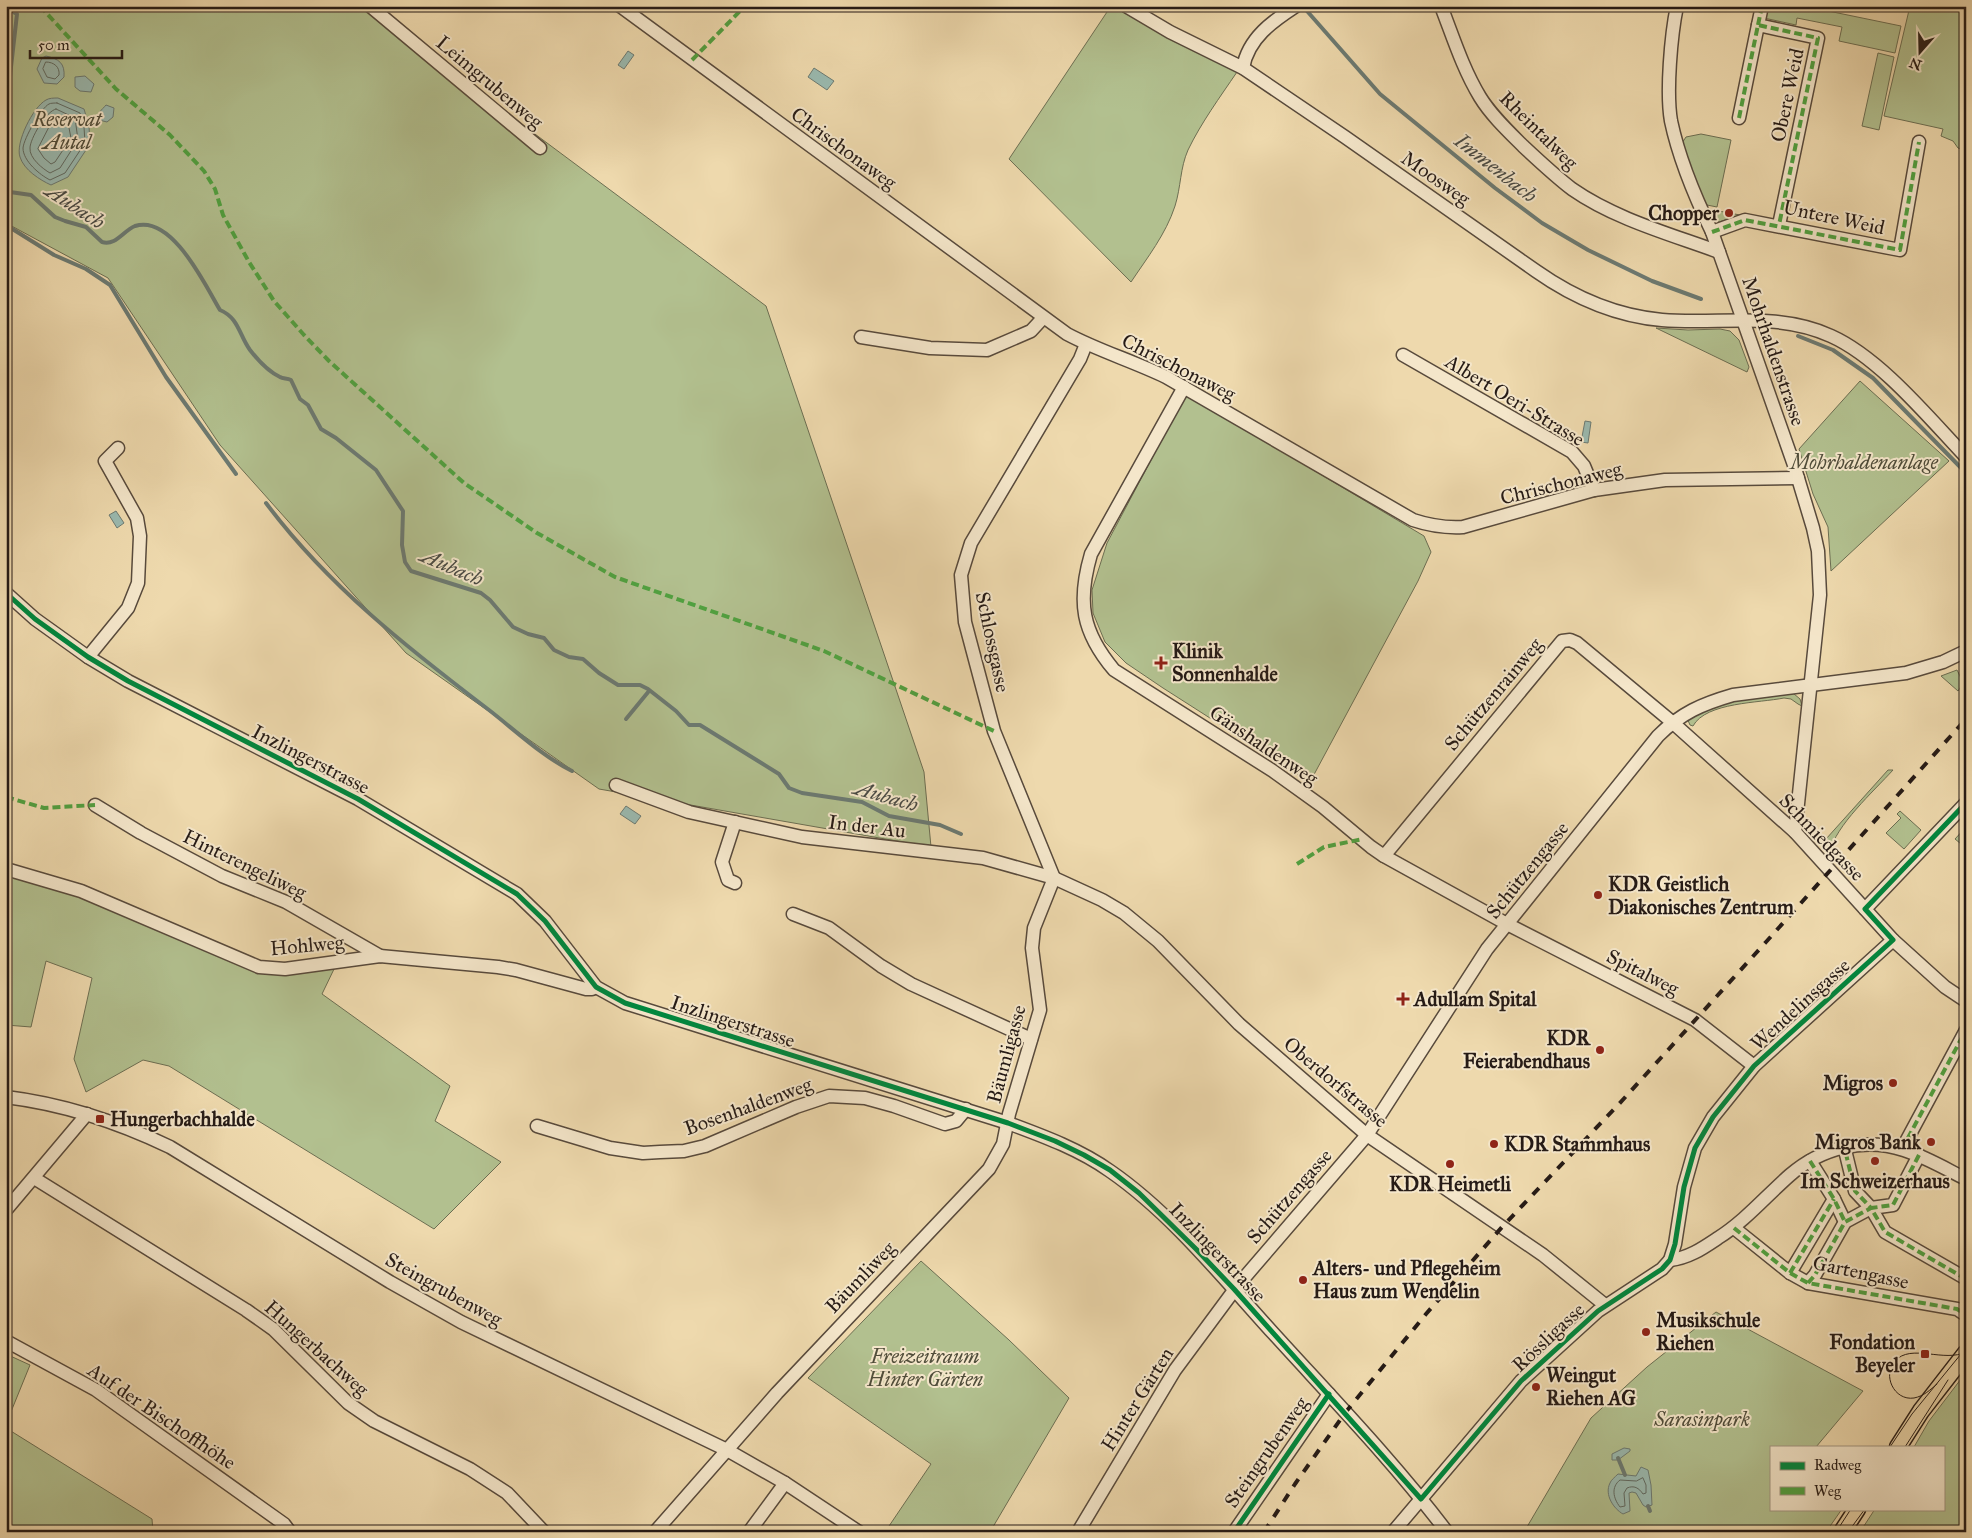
<svg xmlns="http://www.w3.org/2000/svg" width="1972" height="1538" viewBox="0 0 1972 1538" font-family="'IM FELL Great Primer',serif">
<rect width="100%" height="100%" fill="#eed9ad"/>
<filter id="stains"><feTurbulence type="fractalNoise" baseFrequency=".004" numOctaves="4"/><feColorMatrix values="0 0 0 0 .2 0 0 0 0 .09 0 0 0 0 .02 0 0 0 .5 -.17"/></filter>
<radialGradient id="worn" r=".72"><stop offset=".6" stop-color="#630" stop-opacity="0"/><stop offset="1" stop-color="#630" stop-opacity=".3"/></radialGradient>
<g fill="#b2c08f" stroke="#6c6e52">
<polygon points="6,6 363,6 766,306 924,772 931,847 599,789 406,653 220,445 108,278 6,223"/>
<path d="M 1111,6 L 1237,72 C 1220,97 1201,123 1188,150 C 1180,168 1181,187 1175,206 C 1166,234 1147,258 1131,282 L 1009,159 Z"/>
<polygon points="1766,6 1804,6 1901,26 1895,53 1839,41 1842,27 1797,18 1796,25 1764,18"/>
<polygon points="1910,6 1966,6 1966,151 1958,148 1953,141 1941,136 1943,129 1884,116"/>
<polygon points="1878,53 1894,57 1879,130 1862,126"/>
<polygon points="1701,134 1731,140 1717,207 1707,205 1700,196 1682,143 1686,137"/>
<polygon points="1708,209 1740,215 1719,222 1713,219"/>
<polygon points="1656,328 1688,330 1720,329 1730,331 1739,340 1749,367 1747,372"/>
<polygon points="1860,381 1949,461 1831,571 1828,527 1813,494 1799,449"/>
<polygon points="1186,394 1424,536 1431,552 1418,581 1310,782 1163,688 1126,663 1105,642 1093,613 1092,590 1107,543"/>
<polygon points="1957,670 1961,678 1966,679 1958,691 1941,676"/>
<path d="M 1787,688 L 1800,699 L 1802,706 L 1798,704 L 1791,699 L 1784,698 C 1760,703 1706,702 1693,726 L 1690,725 L 1687,718 L 1687,713 Z"/>
<path d="M 1888,770 L 1893,770 C 1874,791 1835,826 1830,852 L 1825,844 L 1826,839 Z"/>
<polygon points="1900,811 1921,830 1904,849 1886,833 1901,818 1897,814"/>
<polygon points="1966,827 1966,848 1955,839"/>
<polygon points="6,870 50,883 253,966 335,967 322,994 450,1086 435,1121 501,1162 434,1229 169,1066 143,1060 86,1092 74,1059 92,978 46,961 31,1027 6,1025"/>
<polygon points="921,1261 1009,1340 1069,1398 990,1532 885,1532 931,1464 808,1378"/>
<polygon points="1716,1312 1863,1391 1816,1447 1771,1447 1771,1509 1842,1509 1826,1532 1524,1532 1591,1418 1647,1367"/>
<polygon points="6,1354 30,1365 6,1424"/>
<polygon points="1964,1375 1966,1377 1966,1532 1860,1532 1875,1509 1943,1509 1943,1447 1914,1447 1929,1421"/>
<polygon points="6,1428 152,1519 153,1532 6,1532"/>
</g>
<g fill="#9ab9af" stroke="#6c7a72">
<polygon points="628,51 634,55 624,69 618,65"/>
<path d="M 46,56 C 59,59 65,63 64,77 L 57,84 L 44,83 L 37,69 L 42,58 Z"/>
<polygon points="814,68 834,81 827,90 808,77"/>
<polygon points="85,76 94,84 91,92 80,91 75,87 75,77"/>
<path d="M 58,98 L 84,109 L 89,126 L 90,144 L 68,177 L 51,185 C 40,180 24,170 20,157 C 15,143 33,107 46,100 C 49,98 54,98 58,98 Z"/>
<path d="M 106,105 L 114,108 L 113,117 L 107,122 L 99,120 C 96,113 102,110 106,105 Z"/>
<polygon points="1585,421 1591,422 1588,443 1581,442"/>
<polygon points="116,511 124,523 117,528 109,515"/>
<polygon points="626,806 641,816 635,824 620,814"/>
<polygon points="1624,1448 1630,1449 1630,1451 1618,1460 1612,1460 1612,1454"/>
<path d="M 1641,1467 L 1648,1470 L 1651,1485 L 1652,1505 L 1646,1507 L 1643,1505 L 1636,1493 L 1632,1492 L 1629,1493 L 1630,1511 L 1623,1514 C 1614,1509 1604,1495 1610,1483 C 1611,1480 1615,1477 1618,1474 L 1636,1476 Z"/>
</g>
<g fill="none" stroke-linecap="round" stroke-linejoin="round">
<g stroke="#606a62" stroke-width="1">
<path d="M 46,62 C 54,62 60,67 59,75 L 55,79 L 47,77 L 43,69 Z"/>
<path d="M 57,103 L 80,113 L 84,127 L 85,143 L 65,173 L 50,180 C 40,175 23,161 23,148 C 24,138 41,108 49,104 C 50,103 56,103 57,103 Z"/>
<path d="M 56,109 L 75,118 L 78,140 L 60,168 L 50,173 C 43,169 29,158 30,148 C 30,139 46,111 56,109 Z"/>
<polygon points="54,118 68,123 71,138 55,162 51,164 44,158 38,149"/>
<path d="M 1643,1478 L 1646,1485 L 1646,1493 L 1643,1494 C 1639,1488 1634,1485 1627,1488 L 1624,1493 L 1625,1506 L 1620,1507 C 1613,1498 1611,1487 1620,1480 L 1636,1481 Z"/>
</g>
<g stroke="#6c7a72" stroke-width="4">
<polyline points="6,8 17,14 6,111"/>
<polyline points="1307,11 1380,94 1495,188 1542,223 1588,250 1652,281 1701,299"/>
<path d="M 6,190 L 10,192 L 31,195 L 55,217 L 65,221 L 86,227 L 102,242 C 116,246 123,231 135,226 C 172,214 205,285 220,310 C 239,318 239,335 250,350 C 257,359 269,372 280,377 C 283,379 287,378 291,380 L 300,399 L 308,405 L 321,429 L 336,438 L 376,470 L 403,511 L 402,545 L 405,562 L 411,571 L 481,593 L 490,600 L 513,627 L 528,634 L 544,638 L 554,650 L 569,657 L 583,659 L 599,673 L 618,685 L 640,685 L 648,689 L 676,711 L 689,725 L 700,725 L 779,774 L 789,788 L 802,793 L 862,802 L 889,816 L 940,825 L 961,834"/>
<polyline points="6,225 54,255 86,269 110,285 166,377 236,474"/>
<polyline points="1798,336 1833,350 1873,378 1966,473"/>
<path d="M 266,503 C 327,585 409,649 489,710 C 516,731 542,756 572,771"/>
<polyline points="626,719 649,691"/>
<polyline points="1618,1458 1625,1475"/>
<polyline points="1648,1506 1650,1511"/>
</g>
<g stroke="#584a3c" stroke-width="15">
<g id="minor">
<polyline points="370,6 540,148"/>
<path d="M 620,6 L 1067,334 C 1099,351 1133,361 1166,377 L 1413,520 C 1431,526 1445,528 1463,527 L 1594,490 L 1665,480 L 1798,478"/>
<path d="M 1126,6 L 1170,32 L 1243,68 L 1345,137 L 1536,271 C 1573,297 1616,316 1662,320 C 1718,325 1777,311 1831,336 C 1880,358 1929,418 1966,457"/>
<path d="M 1441,6 C 1453,37 1463,69 1480,97 C 1491,115 1508,131 1523,146 C 1539,161 1555,176 1572,189 C 1615,219 1670,234 1719,252"/>
<path d="M 1677,6 C 1671,35 1666,92 1671,121 C 1679,159 1695,197 1712,232 L 1794,465 L 1813,528 L 1818,551 L 1820,595 L 1795,832"/>
<polyline points="1758,25 1762,6"/>
<path d="M 1243,68 C 1248,38 1273,21 1296,6"/>
<polyline points="1739,118 1758,25 1818,38 1779,225"/>
<polyline points="1712,232 1745,220 1900,250 1919,142"/>
<polyline points="861,337 930,348 987,350 1031,331 1043,318"/>
<polyline points="1403,355 1572,452 1584,466 1594,490"/>
<path d="M 1184,387 L 1091,554 C 1077,602 1082,632 1114,670 L 1273,771 L 1323,807 L 1371,847 L 1384,856 L 1507,924 L 1695,1020 L 1754,1066"/>
<path d="M 6,593 L 35,619 L 88,657 L 128,681 L 358,799 L 517,894 L 545,921 L 596,987 L 625,1003 L 1008,1123 C 1043,1136 1079,1149 1110,1171 C 1171,1213 1223,1278 1273,1333 C 1332,1398 1394,1462 1447,1532"/>
<polyline points="88,657 128,608 138,583 140,536 137,518 105,461 118,448"/>
<polyline points="616,785 689,812 802,837 983,858 1054,878 1102,900 1124,913 1158,941 1239,1024 1367,1135 1543,1255 1605,1305"/>
<polyline points="95,805 141,833 222,876 286,902 380,956"/>
<polyline points="1384,856 1562,641 1570,640 1577,643 1672,722 1795,832 1893,940 1945,987 1966,1001"/>
<polyline points="6,869 81,891 259,967 285,969 380,956 498,967 516,970 586,989 592,989 596,987"/>
<polyline points="1054,878 994,731 965,622 961,575 971,543 1080,359 1086,344"/>
<polyline points="735,883 728,880 722,862 735,822"/>
<polyline points="1865,909 1966,803"/>
<polyline points="793,914 829,928 881,966 911,984 1031,1039"/>
<path d="M 6,1097 C 63,1104 118,1122 170,1147 L 390,1282 L 461,1322 L 727,1450 L 785,1483 L 859,1532"/>
<polyline points="537,1126 610,1148 643,1153 660,1152 684,1151 705,1146 796,1107 829,1096 865,1098 894,1106 945,1124 956,1121 966,1109"/>
<polyline points="1902,1149 1966,1030"/>
<polyline points="1919,1155 1893,1205 1871,1208 1885,1232 1965,1278"/>
<polyline points="1810,1161 1834,1199 1845,1222"/>
<polyline points="34,1178 246,1310 273,1329 348,1403 374,1421 470,1469 507,1493 544,1532"/>
<polyline points="6,1210 87,1114"/>
<polyline points="1734,1228 1790,1273 1808,1283 1957,1309 1966,1315"/>
<path d="M 1670,1260 C 1689,1258 1703,1248 1718,1238 C 1745,1221 1766,1196 1790,1175 C 1821,1148 1864,1137 1904,1150 C 1926,1157 1946,1169 1966,1179"/>
<polyline points="1790,1273 1834,1199"/>
<polyline points="1808,1283 1815,1275 1845,1222 1871,1208 1855,1191 1844,1146"/>
<polyline points="6,1341 96,1390 284,1524 290,1532"/>
<polyline points="655,1532 777,1393 989,1169 1003,1144 1009,1114 1040,1010 1032,948 1034,928 1054,878"/>
<polyline points="749,1532 785,1483"/>
<path d="M 1078,1532 L 1175,1370 L 1238,1285 L 1367,1135 L 1487,949 L 1658,736 C 1681,713 1702,704 1733,695 L 1906,673 L 1943,662 L 1966,651"/>
<polyline points="1234,1532 1329,1394"/>
<polyline points="1393,1532 1521,1381 1598,1311 1662,1269 1670,1260 1675,1244 1684,1187 1695,1148 1713,1117 1754,1066 1893,940"/>
</g>
</g>
<g stroke="#261b16" stroke-width="19">
<g id="major">
<polyline points="1898,1447 1921,1411 1966,1353"/>
<polyline points="1842,1532 1857,1509"/>
</g>
</g>
<use href="#minor" stroke="#f4e6ca" stroke-width="12"/>
<use href="#major" stroke="#eed9ad" stroke-width="16"/>
<g stroke="#261b16" stroke-width="1">
<path d="M 1937,1384 C 1930,1390 1924,1396 1914,1398 C 1894,1401 1882,1375 1895,1361 C 1911,1343 1944,1363 1966,1352"/>
<polyline points="1890,1447 1912,1414 1961,1354"/>
<polyline points="1905,1447 1948,1380"/>
<polyline points="1836,1532 1851,1509"/>
<polyline points="1848,1532 1865,1509"/>
</g>
<polyline stroke="#261b16" stroke-width="4" stroke-dasharray="9 9" stroke-linecap="butt" points="1264,1532 1295,1484 1345,1413 1426,1314 1502,1227 1619,1104 1766,942 1966,719"/>
<g stroke="#50a140" stroke-width="4" stroke-dasharray="8 4" stroke-linecap="butt">
<polyline points="40,6 116,89 170,135 204,171 215,189 223,215 249,262 274,301 304,335 329,361 464,483 537,533 615,577 824,651 994,731"/>
<polyline points="1758,25 1762,6"/>
<polyline points="692,60 745,6"/>
<polyline points="1739,118 1758,25 1818,38 1779,225"/>
<polyline points="1712,232 1745,220 1900,250 1919,142"/>
<polyline points="6,797 44,808 95,805"/>
<polyline points="1297,864 1324,847 1363,839"/>
<polyline points="1902,1149 1966,1030"/>
<polyline points="1919,1155 1893,1205 1871,1208 1885,1232 1966,1279"/>
<polyline points="1810,1161 1834,1199 1845,1222"/>
<polyline points="1734,1228 1790,1273 1808,1283 1957,1309 1966,1315"/>
<polyline points="1790,1273 1834,1199"/>
<polyline points="1808,1283 1815,1275 1845,1222 1871,1208 1855,1191 1844,1146"/>
</g>
<g stroke="#f4e6ca" stroke-width="8">
<g id="cycleway">
<polyline points="6,593 35,619 88,657 128,681 358,799 517,894 545,921 596,987 625,1003 1008,1123 1055,1141 1084,1155 1110,1170 1139,1193 1196,1249 1234,1289 1421,1499 1521,1381 1598,1311 1662,1269 1670,1260 1675,1244 1684,1187 1695,1148 1713,1117 1754,1066 1893,940 1865,909 1966,803"/>
<polyline points="1234,1532 1329,1394"/>
</g>
</g>
<use href="#cycleway" stroke="#00873e" stroke-width="5"/>
</g>
<g fill="#8f2418" stroke="#f4e6ca" stroke-width="2">
<circle cx="1729" cy="213" r="5"/>
<path d="M1158.5 655.5h5v5h5v5h-5v5h-5v-5h-5v-5h5z"/>
<circle cx="1598" cy="895" r="5"/>
<path d="M1400.5 991.5h5v5h5v5h-5v5h-5v-5h-5v-5h5z"/>
<circle cx="1600" cy="1050" r="5"/>
<circle cx="1893" cy="1083" r="5"/>
<rect x="95" y="1114" width="10" height="10" rx="2.5"/>
<circle cx="1931" cy="1142" r="5"/>
<circle cx="1494" cy="1144" r="5"/>
<circle cx="1875" cy="1161" r="5"/>
<circle cx="1450" cy="1164" r="5"/>
<circle cx="1303" cy="1280" r="5"/>
<circle cx="1646" cy="1332" r="5"/>
<rect x="1920" y="1349" width="10" height="10" rx="2.5"/>
<circle cx="1536" cy="1387" r="5"/>
</g>
<g text-anchor="middle" stroke-width="4" stroke-linejoin="round" paint-order="stroke">
<g font-size="20" fill="#261b16" stroke="#f4e6ca">
<text transform="translate(490 82) rotate(40)" y="7">Leimgrubenweg</text>
<text transform="translate(1787 95) rotate(-78)" y="7">Obere Weid</text>
<text transform="translate(1539 130) rotate(45)" y="7">Rheintalweg</text>
<text transform="translate(844 148) rotate(36)" y="7">Chrischonaweg</text>
<text transform="translate(1436 178) rotate(35)" y="7">Moosweg</text>
<text transform="translate(1834 217) rotate(12)" y="7">Untere Weid</text>
<text transform="translate(1774 351) rotate(71)" y="7">Mohrhaldenstrasse</text>
<text transform="translate(1179 367) rotate(27)" y="7">Chrischonaweg</text>
<text transform="translate(1515 400) rotate(31)" y="7">Albert Oeri-Strasse</text>
<text transform="translate(1561 483) rotate(-14)" y="7">Chrischonaweg</text>
<text transform="translate(993 642) rotate(78)" y="7">Schlossgasse</text>
<text transform="translate(1493 694) rotate(-50)" y="7">Schützenrainweg</text>
<text transform="translate(1264 745) rotate(34)" y="7">Gänshaldenweg</text>
<text transform="translate(311 759) rotate(27)" y="7">Inzlingerstrasse</text>
<text transform="translate(867 826) rotate(7)" y="7">In der Au</text>
<text transform="translate(1822 837) rotate(46)" y="7">Schmiedgasse</text>
<text transform="translate(245 864) rotate(26)" y="7">Hinterengeliweg</text>
<text transform="translate(1527 870) rotate(-51)" y="7">Schützengasse</text>
<text transform="translate(307 945) rotate(-5)" y="7">Hohlweg</text>
<text transform="translate(1643 972) rotate(27)" y="7">Spitalweg</text>
<text transform="translate(1800 1004) rotate(-42)" y="7">Wendelinsgasse</text>
<text transform="translate(733 1021) rotate(18)" y="7">Inzlingerstrasse</text>
<text transform="translate(1006 1054) rotate(-75)" y="7">Bäumligasse</text>
<text transform="translate(1336 1082) rotate(40)" y="7">Oberdorfstrasse</text>
<text transform="translate(748 1106) rotate(-20)" y="7">Bosenhaldenweg</text>
<text transform="translate(1289 1196) rotate(-49)" y="7">Schützengasse</text>
<text transform="translate(1218 1252) rotate(46)" y="7">Inzlingerstrasse</text>
<text transform="translate(1861 1272) rotate(12)" y="7">Gartengasse</text>
<text transform="translate(860 1277) rotate(-46)" y="7">Bäumliweg</text>
<text transform="translate(444 1289) rotate(29)" y="7">Steingrubenweg</text>
<text transform="translate(1548 1337) rotate(-43)" y="7">Rössligasse</text>
<text transform="translate(317 1348) rotate(42)" y="7">Hungerbachweg</text>
<text transform="translate(1137 1399) rotate(-58)" y="7">Hinter Gärten</text>
<text transform="translate(162 1416) rotate(34)" y="7">Auf der Bischoffhöhe</text>
<text transform="translate(1266 1452) rotate(-55)" y="7">Steingrubenweg</text>
</g>
<g font-size="20" font-style="italic" fill="#504d3a" stroke="#f4e6ca">
<text x="67" y="126">Reservat<tspan x="67" dy="23">Autal</tspan></text>
<text x="1864" y="469">Mohrhaldenanlage</text>
<text x="925" y="1363">Freizeitraum<tspan x="925" dy="23">Hinter Gärten</tspan></text>
<text x="1702" y="1426">Sarasinpark</text>
</g>
<g font-size="20" font-weight="bold" fill="#261b16" stroke="#f4e6ca" text-anchor="start">
<text x="1719" y="220" text-anchor="end">Chopper</text>
<text x="1172" y="658">Klinik<tspan x="1172" dy="23">Sonnenhalde</tspan></text>
<text x="1608" y="891">KDR Geistlich<tspan x="1608" dy="23">Diakonisches Zentrum</tspan></text>
<text x="1414" y="1006">Adullam Spital</text>
<text x="1590" y="1045" text-anchor="end">KDR<tspan x="1590" dy="23">Feierabendhaus</tspan></text>
<text x="1883" y="1090" text-anchor="end">Migros</text>
<text x="110" y="1126">Hungerbachhalde</text>
<text x="1921" y="1149" text-anchor="end">Migros Bank</text>
<text x="1504" y="1151">KDR Stammhaus</text>
<text x="1875" y="1188" text-anchor="middle">Im Schweizerhaus</text>
<text x="1450" y="1191" text-anchor="middle">KDR Heimetli</text>
<text x="1313" y="1275">Alters- und Pflegeheim<tspan x="1313" dy="23">Haus zum Wendelin</tspan></text>
<text x="1656" y="1327">Musikschule<tspan x="1656" dy="23">Riehen</tspan></text>
<text x="1915" y="1349" text-anchor="end">Fondation<tspan x="1915" dy="23">Beyeler</tspan></text>
<text x="1546" y="1382">Weingut<tspan x="1546" dy="23">Riehen AG</tspan></text>
</g>
<g font-size="21" font-style="italic" fill="#494a44" stroke="#f4e6ca">
<text transform="translate(1496 168) rotate(38)" y="7">Immenbach</text>
<text transform="translate(75 206) rotate(33)" y="7">Aubach</text>
<text transform="translate(452 567) rotate(23)" y="7">Aubach</text>
<text transform="translate(886 796) rotate(16)" y="7">Aubach</text>
</g>
</g>
<rect width="1972" height="1538" fill="none" stroke="#eed9ad" stroke-width="25"/>
<rect x="8" y="8" width="1957" height="1523" fill="none" stroke="#261b16" stroke-width="2.5"/>
<rect x="12" y="12" width="1947" height="1513" fill="none" stroke="#261b16"/>
<rect x="1770" y="1446" width="175" height="65" fill="#f4e6ca" stroke="#a29582"/>
<rect x="1780" y="1462" width="25" height="8" fill="#00873e" stroke="#a29582"/>
<text x="1814" y="1470" font-size="15" fill="#261b16">Radweg</text>
<rect x="1780" y="1487" width="25" height="8" fill="#50a140" stroke="#a29582"/>
<text x="1814" y="1496" font-size="15" fill="#261b16">Weg</text>
<g transform="translate(1920 52) rotate(200)" stroke="#f4e6ca" stroke-width="4" paint-order="stroke">
<path d="M0-4L9 19L0 12L-9 19Z" fill="#261b16"/>
<text y="-8" font-size="14" font-weight="bold" text-anchor="middle" fill="#261b16">N</text>
</g>
<path d="M30 50v8h92v-8" fill="none" stroke="#261b16" stroke-width="2.5"/>
<text x="38" y="50" font-size="15" fill="#261b16" stroke="#f4e6ca" stroke-width="4" paint-order="stroke">50 m</text>
<rect width="100%" height="100%" filter="url(#stains)"/>
<rect width="100%" height="100%" fill="url(#worn)"/>
</svg>
